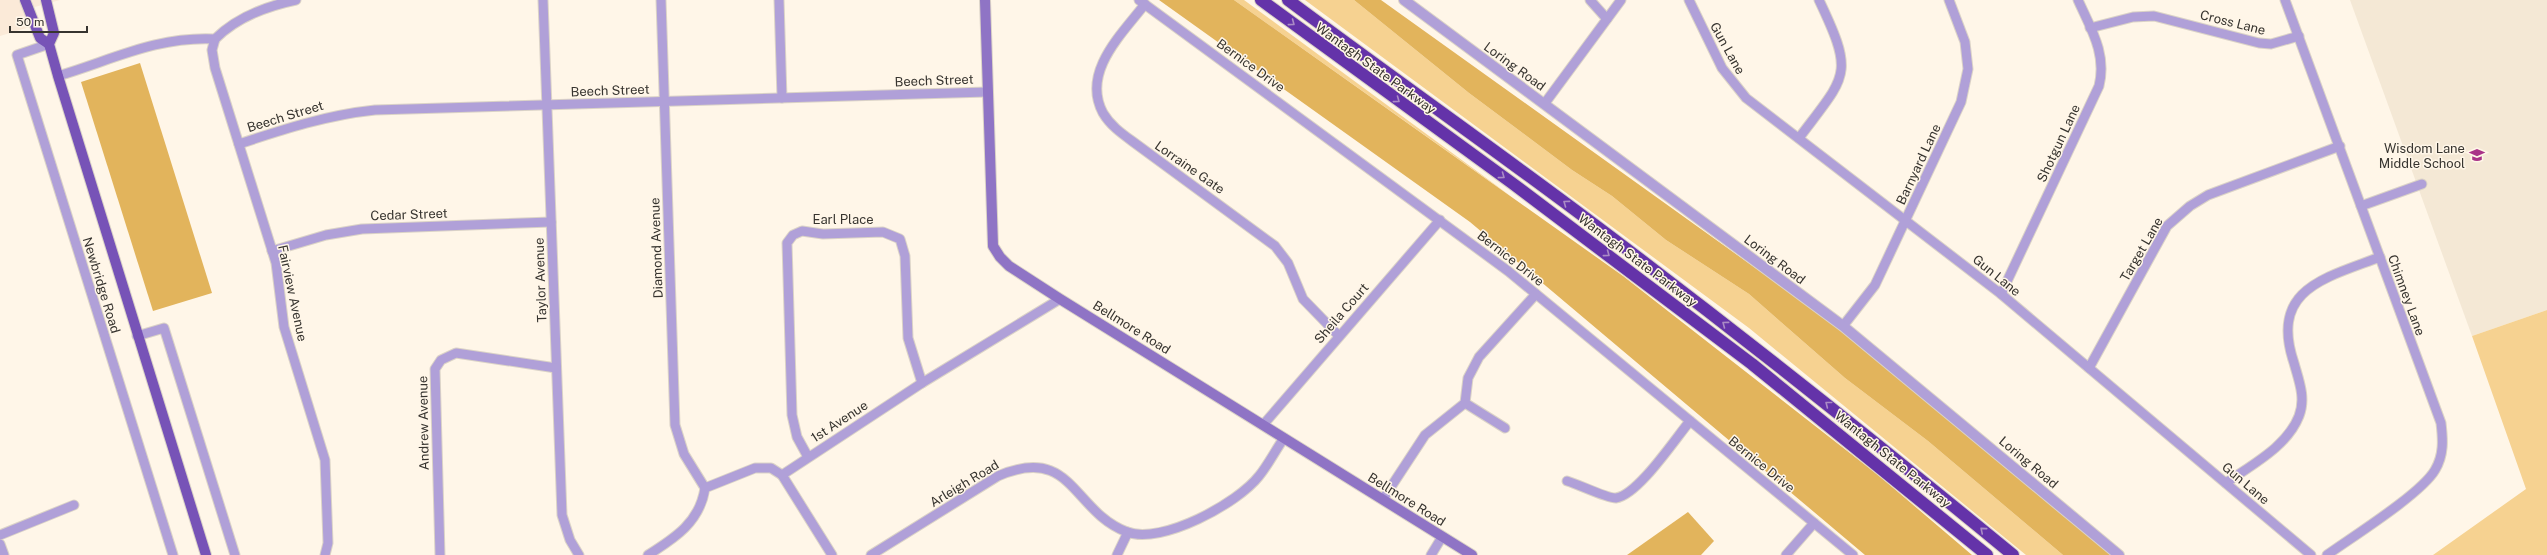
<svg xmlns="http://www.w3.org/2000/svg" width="2547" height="555" viewBox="0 0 2547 555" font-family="'Public Sans',sans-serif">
<rect width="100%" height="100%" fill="#fff6e8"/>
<polygon fill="#fbead8" points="0,0 60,0 24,10 30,27 0,36"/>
<polygon fill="#f4e8d5" points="2350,0 2547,0 2547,310 2472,336"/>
<g fill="#f6d291">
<polygon points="1234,0 1244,0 1512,197"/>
<polygon points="1305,0 1354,0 1469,93 1572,170 1612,196 1666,240 1749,294 1845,378 1928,441 2063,555 2026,555 1749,328"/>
<polygon points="2547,310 2547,555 2433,555 2526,489 2472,336"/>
</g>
<g fill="#e2b45c">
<polygon points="1159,0 1234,0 1623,276 1878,475 1972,555 1865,555 1470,222"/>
<polygon points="1354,0 1381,0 1842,330 2112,555 2063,555 1928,441 1845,378 1749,294 1666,240 1612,196 1572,170 1469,93"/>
<polygon points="140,63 212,293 153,311 81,82"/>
<polygon points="1688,512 1714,541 1701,555 1627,555"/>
</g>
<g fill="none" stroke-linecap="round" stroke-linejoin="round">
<g stroke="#dbd3c7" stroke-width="11">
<g id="minor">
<polyline points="543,0 562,515 570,540 579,555"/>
<polyline points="661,0 675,425 684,454 705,488"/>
<polyline points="779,0 782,98"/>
<polyline points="1139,0 1508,271 1853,555"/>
<polyline points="1590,0 1607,19"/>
<polyline points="1689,0 1722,68 1746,98 2001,294 2311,555"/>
<path d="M 2285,0 L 2441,423 C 2443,440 2444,455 2435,470 C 2421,494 2352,537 2327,555"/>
<path d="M 1145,4 C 1122,34 1081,72 1103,113 C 1110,125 1121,133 1132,141 L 1275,246 L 1288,263 L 1303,299 L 1339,336"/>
<polyline points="2090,28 2133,17 2154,16 2259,43 2271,44 2299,36"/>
<polyline points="215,39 212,50 215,68 276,263 284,327 325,460 328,543 325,555"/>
<polyline points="49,44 17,55 173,555"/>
<path d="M 58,76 C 112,60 157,36 215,39 C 236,18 267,6 296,0"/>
<polyline points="1545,103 1621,0"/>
<path d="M 1799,138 C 1847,74 1855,76 1819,0"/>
<path d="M 239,144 C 284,129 327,115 375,110 L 987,92"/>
<polyline points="2361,206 2422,184"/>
<polyline points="272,251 326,235 362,229 551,222"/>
<path d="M 2001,294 L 2099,86 C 2107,54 2091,29 2078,0"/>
<polyline points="1843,326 1875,285 1961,102 1968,69 1965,42 1949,0"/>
<polyline points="137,336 164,328 235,555"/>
<polyline points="2089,368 2167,226 2190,206 2208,195 2340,146"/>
<polyline points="1465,403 1505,428"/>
<polyline points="1263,425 1440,220"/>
<polyline points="808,457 797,437 792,415 787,243 793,235 802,231 823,234 883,232 900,239 905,256 908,338 922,383"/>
<polyline points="782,475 832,555"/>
<path d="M 1567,481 C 1578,484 1608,499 1616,498 C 1638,495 1675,439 1690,421"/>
<path d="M 2226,483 C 2251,465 2287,447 2299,416 C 2306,398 2299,381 2294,363 C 2269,289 2325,278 2380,257"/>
<polyline points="1383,499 1425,435 1465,403 1468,378 1479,357 1536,294"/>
<polyline points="0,535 74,505"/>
<polyline points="0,544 4,555"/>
<polyline points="440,555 435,369 441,360 456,353 556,368"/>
<path d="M 648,555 C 675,538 700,522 705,488 L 755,468 L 771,468 L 782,475 L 922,383 L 1060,299"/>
<path d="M 871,555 L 998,476 C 1073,444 1072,511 1127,532 C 1162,545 1238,503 1259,476 C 1268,465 1275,451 1284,438"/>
<polyline points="1117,555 1128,532"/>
<polyline points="1431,555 1442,537"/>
<polyline points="1786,555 1814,523"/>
</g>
</g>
<g stroke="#dbd3c7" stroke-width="12">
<polyline id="tertiary" points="1404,0 1843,326 2119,555"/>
</g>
<g stroke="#dbd3c7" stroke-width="12">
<polyline id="secondary" points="985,0 993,246 1000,257 1009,266 1060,299 1472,555"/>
</g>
<g stroke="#dbd3c7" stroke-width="12">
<g id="primary">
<polyline points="25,0 40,38 49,44"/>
<polyline points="46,0 54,33 49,44 58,76 206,555"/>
</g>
</g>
<g stroke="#dbd3c7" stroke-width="14">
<g id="motorway">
<polyline points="1261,0 1512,183 1752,364 1987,555"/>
<path d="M 1288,0 C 1390,76 1494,149 1595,225 C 1737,332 1876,442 2013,555"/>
</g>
</g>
<use href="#minor" stroke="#b0a0d8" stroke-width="9"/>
<use href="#tertiary" stroke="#b0a0d8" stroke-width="10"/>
<use href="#secondary" stroke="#8f74c5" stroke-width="10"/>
<use href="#primary" stroke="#7753b7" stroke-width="10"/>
<use href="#motorway" stroke="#6433a9" stroke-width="12"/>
</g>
<defs><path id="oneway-chevron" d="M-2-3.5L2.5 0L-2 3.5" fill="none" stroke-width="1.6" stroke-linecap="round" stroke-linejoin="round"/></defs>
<g stroke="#aa8bc5">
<use href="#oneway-chevron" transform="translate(1292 23) rotate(37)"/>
<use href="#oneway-chevron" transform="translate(1397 100) rotate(36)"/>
<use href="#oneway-chevron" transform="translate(1502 176) rotate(36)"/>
<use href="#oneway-chevron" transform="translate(1566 203) rotate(-144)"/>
<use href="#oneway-chevron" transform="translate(1607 254) rotate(37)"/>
<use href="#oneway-chevron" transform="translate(1725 324) rotate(-143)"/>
<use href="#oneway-chevron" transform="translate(1828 404) rotate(-142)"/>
<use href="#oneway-chevron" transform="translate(1983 530) rotate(-140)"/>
</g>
<defs>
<g id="school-bare" transform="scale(1.2)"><path d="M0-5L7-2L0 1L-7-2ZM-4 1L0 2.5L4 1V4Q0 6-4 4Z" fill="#a93288" stroke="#fff6e8" stroke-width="2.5" paint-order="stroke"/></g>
</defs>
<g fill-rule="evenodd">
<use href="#school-bare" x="2477" y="155"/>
</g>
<g text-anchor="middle" stroke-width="3" stroke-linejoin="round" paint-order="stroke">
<g font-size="13" fill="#37342f" stroke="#fff6e8">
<text transform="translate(2233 22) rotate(14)" y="5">Cross Lane</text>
<text transform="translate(1728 48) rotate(61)" y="5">Gun Lane</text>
<text transform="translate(1251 65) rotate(36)" y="5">Bernice Drive</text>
<text transform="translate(1515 66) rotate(36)" y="5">Loring Road</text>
<text transform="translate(1376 68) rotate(36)" y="5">Wantagh State Parkway</text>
<text transform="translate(934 80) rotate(-2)" y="5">Beech Street</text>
<text transform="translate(610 90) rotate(-2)" y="5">Beech Street</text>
<text transform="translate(285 116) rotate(-17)" y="5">Beech Street</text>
<text transform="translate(2058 143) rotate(-65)" y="5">Shotgun Lane</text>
<text transform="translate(1918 164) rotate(-65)" y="5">Barnyard Lane</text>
<text transform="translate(1190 167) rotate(35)" y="5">Lorraine Gate</text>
<text transform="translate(409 214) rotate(-2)" y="5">Cedar Street</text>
<text x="843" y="224">Earl Place</text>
<text transform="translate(656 248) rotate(-92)" y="5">Diamond Avenue</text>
<text transform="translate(2141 249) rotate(-60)" y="5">Target Lane</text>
<text transform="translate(1511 258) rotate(38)" y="5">Bernice Drive</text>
<text transform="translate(1775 259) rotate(37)" y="5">Loring Road</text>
<text transform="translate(1638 260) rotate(37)" y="5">Wantagh State Parkway</text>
<text transform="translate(1997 275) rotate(39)" y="5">Gun Lane</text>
<text transform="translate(540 280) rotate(-92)" y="5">Taylor Avenue</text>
<text transform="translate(102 285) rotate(73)" y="5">Newbridge Road</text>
<text transform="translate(293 293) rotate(78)" y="5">Fairview Avenue</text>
<text transform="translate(2407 295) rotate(70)" y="5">Chimney Lane</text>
<text transform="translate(1341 313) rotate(-49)" y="5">Sheila Court</text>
<text transform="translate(1132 327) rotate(32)" y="5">Bellmore Road</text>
<text transform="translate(839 421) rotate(-33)" y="5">1st Avenue</text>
<text transform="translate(423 423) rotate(-91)" y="5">Andrew Avenue</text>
<text transform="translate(1893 459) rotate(39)" y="5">Wantagh State Parkway</text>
<text transform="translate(2029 462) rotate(40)" y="5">Loring Road</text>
<text transform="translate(1762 464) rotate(39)" y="5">Bernice Drive</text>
<text transform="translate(964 483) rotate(-31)" y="5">Arleigh Road</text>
<text transform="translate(2246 483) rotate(40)" y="5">Gun Lane</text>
<text transform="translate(1407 499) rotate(32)" y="5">Bellmore Road</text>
</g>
<g font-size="13" fill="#37342f" stroke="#fff6e8" text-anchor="end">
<text x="2465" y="153">Wisdom Lane<tspan x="2465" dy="15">Middle School</tspan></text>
</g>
</g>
<path d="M10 26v6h77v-6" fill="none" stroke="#37342f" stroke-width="2"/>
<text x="16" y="26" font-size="12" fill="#37342f" stroke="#fff6e8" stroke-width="3" paint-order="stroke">50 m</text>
</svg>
